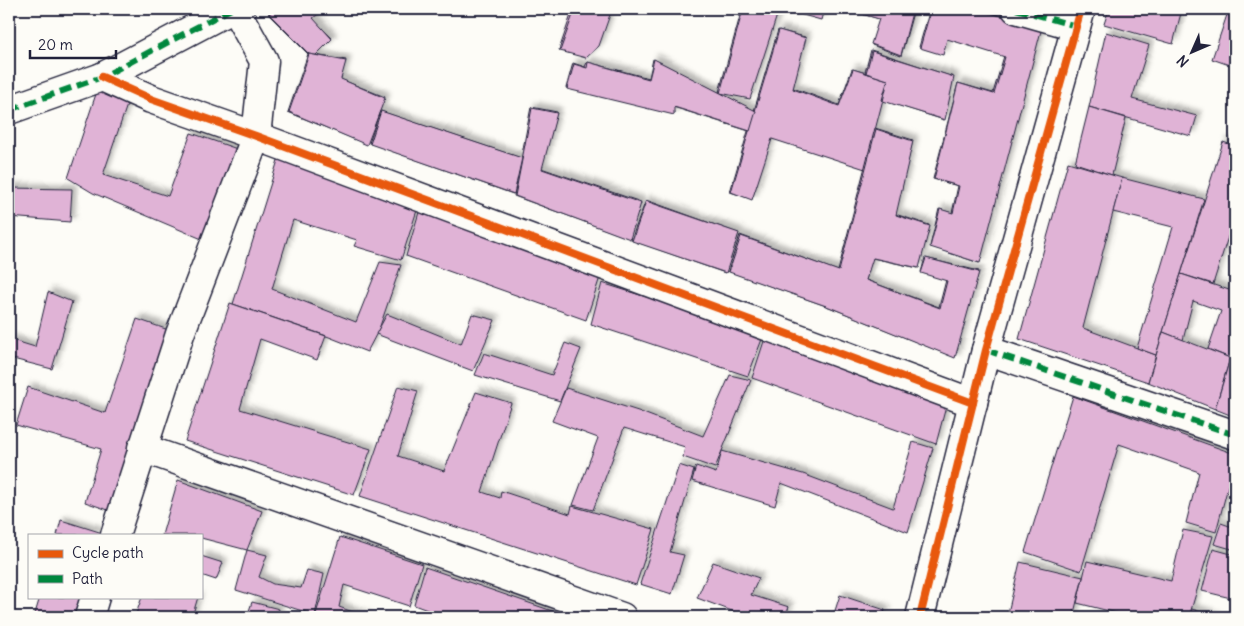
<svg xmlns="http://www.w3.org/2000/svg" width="1244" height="626" viewBox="0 0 1244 626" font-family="Delius,sans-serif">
<defs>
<filter id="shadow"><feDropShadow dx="4.5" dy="-4.5" stdDeviation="2.5" flood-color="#0004"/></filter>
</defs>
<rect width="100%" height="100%" fill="#fdfcf7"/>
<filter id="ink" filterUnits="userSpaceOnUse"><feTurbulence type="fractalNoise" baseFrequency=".02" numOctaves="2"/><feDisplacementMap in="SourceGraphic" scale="10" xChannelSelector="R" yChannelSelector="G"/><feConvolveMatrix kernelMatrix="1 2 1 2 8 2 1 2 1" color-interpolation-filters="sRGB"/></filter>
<g filter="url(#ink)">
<g fill="#e0b3d6" stroke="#22223b" filter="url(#shadow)">
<polygon points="275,9 324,9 312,18 332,38 312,58 268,14"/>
<polygon points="276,9 325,9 313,18 332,39 313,58 269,14"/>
<polygon points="573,9 611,9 598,45 585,57 559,50"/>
<polygon points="575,9 612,9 599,46 586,58 560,51"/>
<polygon points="742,9 778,9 749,98 719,92"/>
<polygon points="743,9 779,9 750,99 720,93"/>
<polygon points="788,9 823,9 820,19 787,10"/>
<polygon points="789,9 824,9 821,20 788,11"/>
<polygon points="843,9 914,9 901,56 872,45 880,19"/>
<polygon points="845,9 913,9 901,55 871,44 879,19"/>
<polygon points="930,9 975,9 1040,27 979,263 930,246 939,209 952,213 958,186 933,179 958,83 993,93 1004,56 947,38 942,54 919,47"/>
<polygon points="931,9 975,9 1042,27 980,263 930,247 940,209 953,213 959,186 934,179 958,83 994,94 1005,57 947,39 943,55 920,48"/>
<polygon points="1109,9 1182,9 1173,44 1104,24"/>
<polygon points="1229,9 1235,9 1235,67 1212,59"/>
<polygon points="778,30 805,37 793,88 839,105 852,69 888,79 864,168 771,138 752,199 730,192"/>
<polygon points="779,30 806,38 793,89 839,106 853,69 888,80 865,169 772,139 752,200 731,192"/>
<polygon points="1106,32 1149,45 1132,99 1197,116 1191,136 1089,107"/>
<polygon points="871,50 953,77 944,120 882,100 888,79 865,72"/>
<polygon points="872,51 954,77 945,120 883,101 888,80 866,73"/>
<polygon points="308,54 346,60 340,79 385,97 366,144 288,112"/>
<polygon points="309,54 346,61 341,79 385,98 367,145 289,112"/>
<polygon points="653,59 755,111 749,131 673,107 674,114 566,88 573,63 585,67 587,62 649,78"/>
<polygon points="654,59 756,111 750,131 674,107 674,115 567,89 574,64 587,68 588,62 649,79"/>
<polygon points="99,85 127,105 103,175 168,196 191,133 243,151 209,242 93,193 68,178"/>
<polygon points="531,107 557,112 541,168 641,202 629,238 514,196"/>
<polygon points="1089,107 1126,118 1112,175 1075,163"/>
<polygon points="532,108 557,113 542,169 641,203 630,239 515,196"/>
<polygon points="380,111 521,158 513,194 369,143"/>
<polygon points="381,111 522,158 514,194 370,144"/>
<polygon points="875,128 913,140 895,214 929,225 918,268 872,258 866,280 939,307 946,280 921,272 925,258 979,271 954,357 829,307 728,271 740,235 838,271"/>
<polygon points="876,129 913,141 896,215 930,226 919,268 873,258 866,280 940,308 947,281 921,273 926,258 979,272 955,358 829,307 729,272 741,236 839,271"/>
<polygon points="1223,142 1235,146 1235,215 1213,284 1181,274"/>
<polygon points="279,157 419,204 401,260 354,246 357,240 293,220 272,289 356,322 380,262 401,265 379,329 367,352 324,335 233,304"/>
<polygon points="1068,162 1122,178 1083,328 1156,355 1148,382 1019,339"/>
<polygon points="1122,178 1204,199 1156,355 1137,348 1173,227 1113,212"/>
<polygon points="9,188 72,189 70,222 9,217"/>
<polygon points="646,200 738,233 725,273 631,240"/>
<polygon points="646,201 739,233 726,273 632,241"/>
<polygon points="422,202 603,268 586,320 406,256"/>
<polygon points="1181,274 1235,292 1235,343 1230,358 1208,349 1221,311 1193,301 1183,340 1163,332"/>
<polygon points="602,283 764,334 748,376 591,324"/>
<polygon points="48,292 72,302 52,369 9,358 9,339 35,347"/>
<polygon points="230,303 326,336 317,360 260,339 240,409 371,449 354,495 185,441"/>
<polygon points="387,314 461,344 472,314 495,320 473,371 376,334"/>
<polygon points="137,319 180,334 114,512 85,502 101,449 16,425 28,387 105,413"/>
<polygon points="767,332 948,399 936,444 752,378"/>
<polygon points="1163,332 1230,358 1215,409 1148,382"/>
<polygon points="565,343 581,349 560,401 475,375 484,353 552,375"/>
<polygon points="1232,352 1235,353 1235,417 1215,409"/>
<polygon points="730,375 751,380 715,468 683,457 685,447 624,428 593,510 573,505 598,438 552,421 566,388 638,411 703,436"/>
<polygon points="398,386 418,391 398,456 444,471 476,392 511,403 482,492 500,498 501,491 570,514 572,506 654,529 636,585 360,496"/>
<polygon points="1073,396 1235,454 1235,460 1216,532 1186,523 1199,472 1119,444 1081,571 1025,552"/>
<polygon points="913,442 933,448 908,532 781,483 775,506 692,481 696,466 716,473 722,451 803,474 893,508"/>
<polygon points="679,465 694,470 670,552 684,555 672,594 640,584"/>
<polygon points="178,480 262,511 247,550 201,538 201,535 162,535"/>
<polygon points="61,520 109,535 57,535"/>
<polygon points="1221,523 1235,528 1235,550 1214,544"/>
<polygon points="1183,530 1213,536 1189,617 1133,617 1077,603 1087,561 1171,581"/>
<polygon points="340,537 422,564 409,606 344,585 339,607 367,617 315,617"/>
<polygon points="1213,549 1235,555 1235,599 1202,591"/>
<polygon points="247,550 267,555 259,577 273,584 301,588 307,570 324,574 315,615 236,590"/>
<polygon points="201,556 223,563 216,580 201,575"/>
<polygon points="713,562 759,578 751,595 789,607 785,617 748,617 697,598"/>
<polygon points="1020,562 1083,577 1073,617 1007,617"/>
<polygon points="425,567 561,614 560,617 446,617 414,605"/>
<polygon points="840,595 885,610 883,617 833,617"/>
<polygon points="40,597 92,597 86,617 34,617"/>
<polygon points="142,597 198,597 192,617 135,617"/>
<polygon points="252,602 279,609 277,617 247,617"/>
<polygon points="1192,609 1216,617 1189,617"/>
</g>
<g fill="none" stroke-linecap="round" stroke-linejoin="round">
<g stroke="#22223b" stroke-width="31">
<g id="minor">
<polyline points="1016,9 1076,26"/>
<polyline points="102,77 151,99 256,136 973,403"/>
<polyline points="9,110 102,77 231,9"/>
<polyline points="986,350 1235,435"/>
<polyline points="142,448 622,617"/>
<polyline points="115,535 180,334 256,136 264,61 235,9"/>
<polyline points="89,617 95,597"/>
<polyline points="920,617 986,350 1081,9"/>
</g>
</g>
<use href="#minor" stroke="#fdfcf7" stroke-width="28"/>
<g stroke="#00873e" stroke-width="6" stroke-dasharray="12 6" stroke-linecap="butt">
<polyline points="1016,9 1076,26"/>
<polyline points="9,110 102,77 231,9"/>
<polyline points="986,350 1235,435"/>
</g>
<g stroke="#fdfcf7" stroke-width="11">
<g id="cycleway">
<polyline points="102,77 151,99 256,136 973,403"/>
<polyline points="920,617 986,350 1081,9"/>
</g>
</g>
<use href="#cycleway" stroke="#e8590c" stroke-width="8"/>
</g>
</g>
<rect width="1244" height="626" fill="none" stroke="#fdfcf7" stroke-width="30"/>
<rect x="15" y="15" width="1214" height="596" fill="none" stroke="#22223b" stroke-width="2" filter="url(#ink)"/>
<rect x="28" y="534" width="175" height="65" fill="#fdfcf7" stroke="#a5a5ac"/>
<rect x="38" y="550" width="25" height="8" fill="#e8590c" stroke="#a5a5ac"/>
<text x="72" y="558" font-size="15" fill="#22223b">Cycle path</text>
<rect x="38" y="575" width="25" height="8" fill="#00873e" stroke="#a5a5ac"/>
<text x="72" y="584" font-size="15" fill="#22223b">Path</text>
<g transform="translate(1192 52) rotate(225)" stroke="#fdfcf7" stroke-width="4" paint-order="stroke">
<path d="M0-4L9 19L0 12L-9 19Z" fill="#22223b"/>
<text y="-8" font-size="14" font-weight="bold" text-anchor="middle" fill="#22223b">N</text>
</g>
<path d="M30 50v8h86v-8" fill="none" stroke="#22223b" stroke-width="2.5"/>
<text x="38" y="50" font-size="15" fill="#22223b" stroke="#fdfcf7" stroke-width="4" paint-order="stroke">20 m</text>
</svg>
